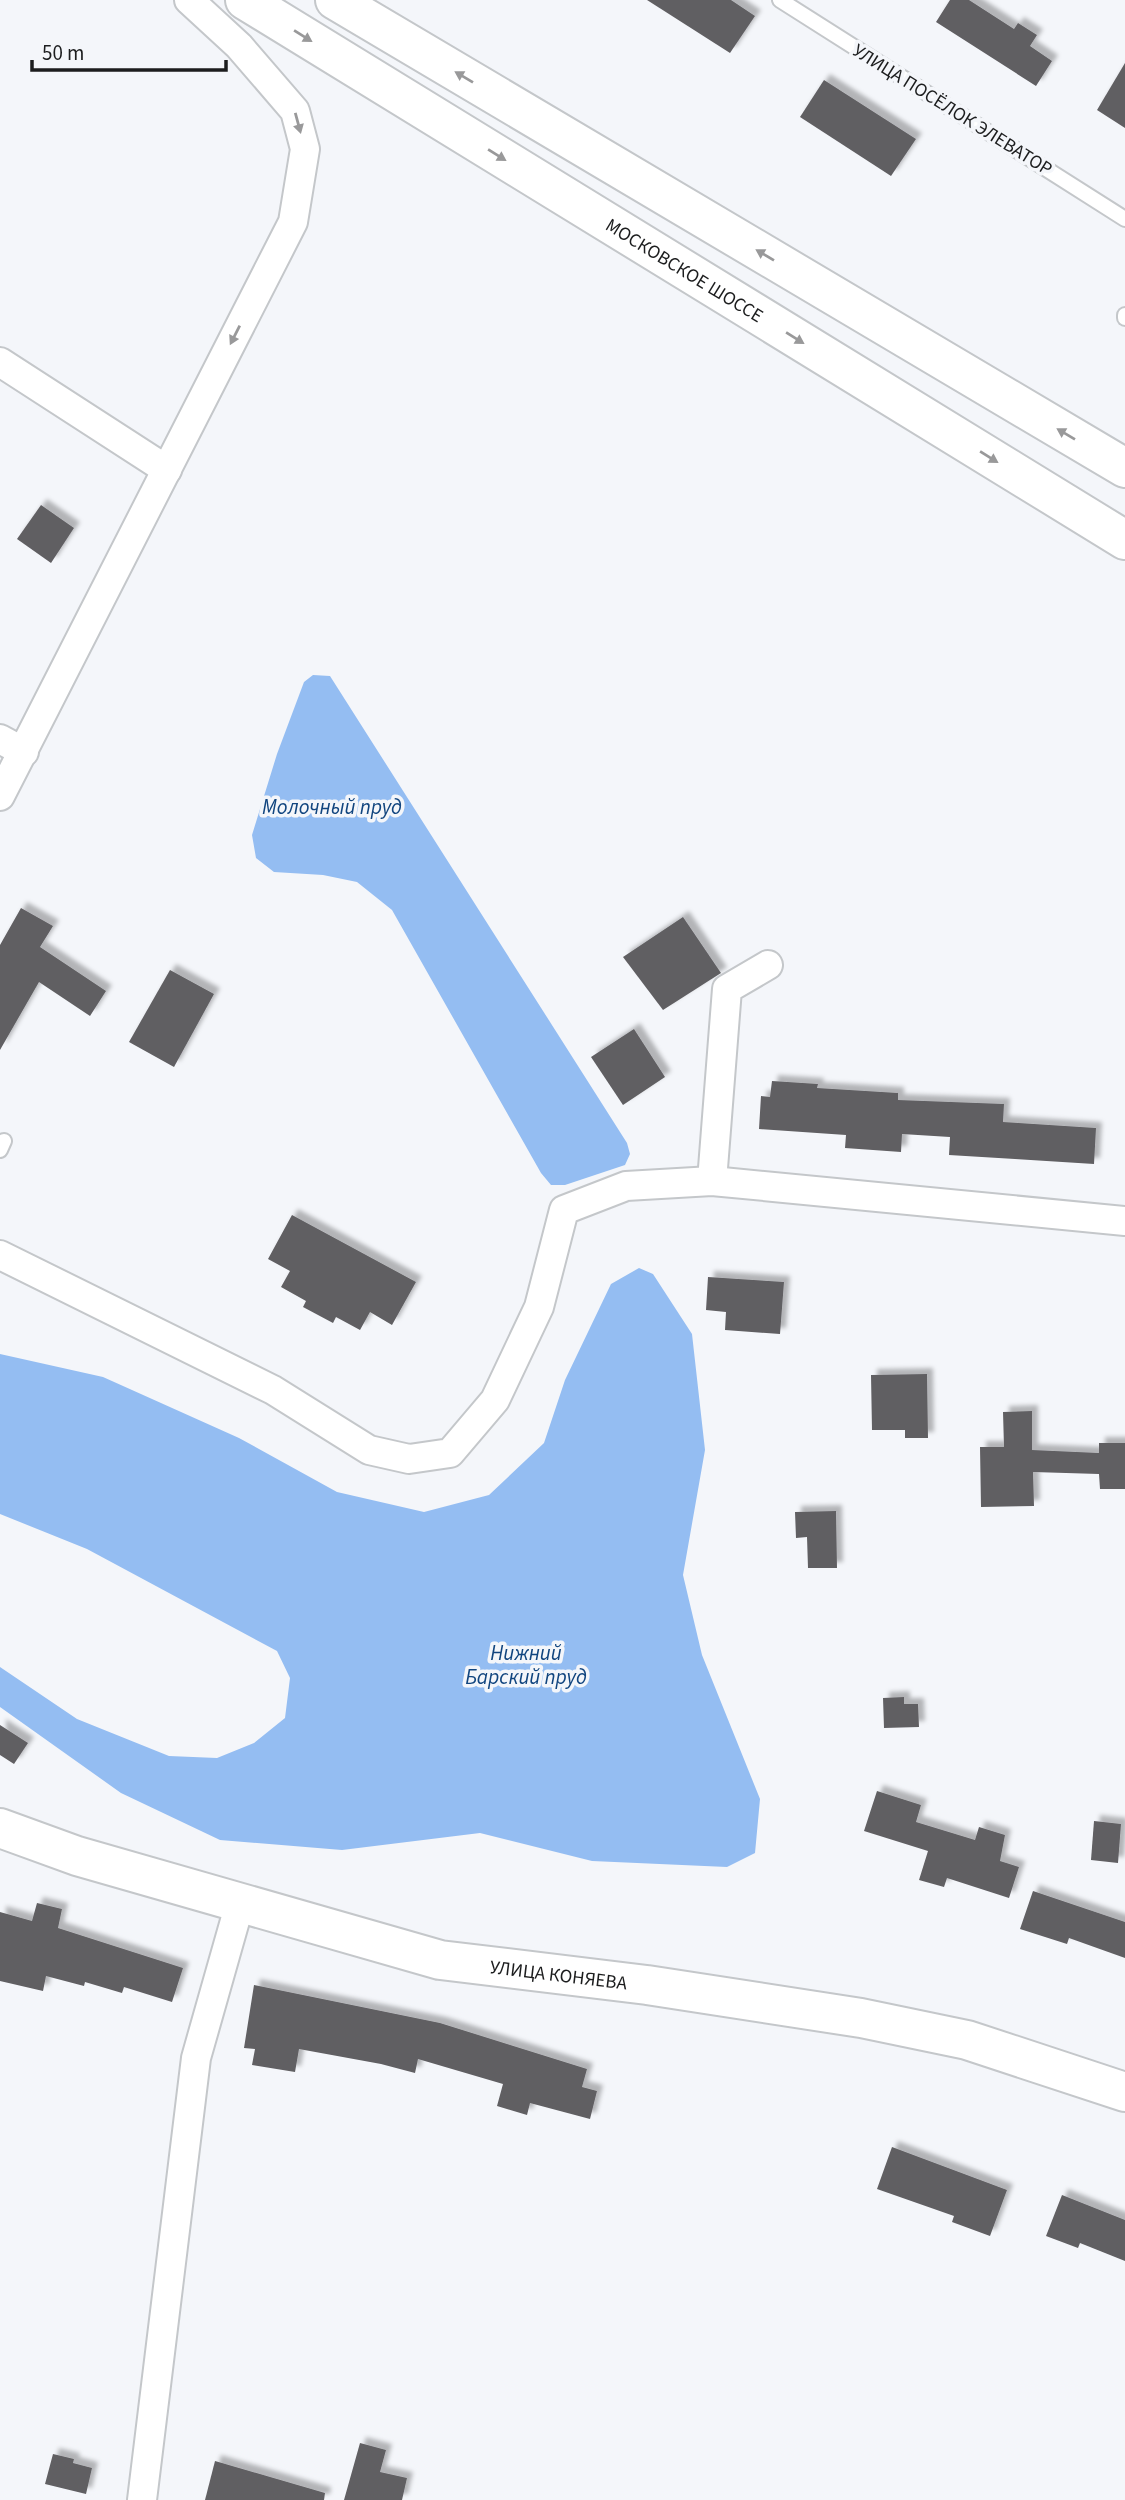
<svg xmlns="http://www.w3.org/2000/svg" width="1125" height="2500" viewBox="0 0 1125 2500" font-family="'Source Sans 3',sans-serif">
<defs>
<filter id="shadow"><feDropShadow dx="6" dy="-6" stdDeviation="2" flood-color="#0004"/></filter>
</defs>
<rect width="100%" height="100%" fill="#f4f6fa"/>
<g fill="#94bdf2">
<polygon points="313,675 330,676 627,1143 630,1154 625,1165 565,1185 551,1185 541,1173 392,910 357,882 323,875 274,872 256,858 252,835 277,754 304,682"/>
<polygon points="639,1268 653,1274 692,1334 705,1450 683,1575 702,1655 760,1799 755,1853 727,1867 592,1861 480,1833 342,1850 220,1840 121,1793 0,1707 0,1667 77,1719 169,1756 217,1758 254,1743 285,1718 290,1678 277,1651 87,1549 0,1514 0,1354 103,1377 239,1438 337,1492 424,1512 489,1495 544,1443 565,1380 611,1284"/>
</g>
<g fill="#605f62" filter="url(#shadow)">
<polygon points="647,0 731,0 755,16 730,53"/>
<polygon points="950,0 969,0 1014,29 1018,23 1037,35 1030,46 1052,61 1036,86 936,22"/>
<polygon points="1125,63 1125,128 1097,110"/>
<polygon points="824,80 916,139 891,176 800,117"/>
<polygon points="41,505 74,528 51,563 17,539"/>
<polygon points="21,908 53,926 40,947 106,991 90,1016 39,982 0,1050 0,945"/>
<polygon points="683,917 721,973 663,1010 623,957"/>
<polygon points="170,970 214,994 174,1067 129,1042"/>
<polygon points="634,1029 665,1077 623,1105 591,1057"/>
<polygon points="772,1081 818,1084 817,1088 898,1093 898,1100 1004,1104 1003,1122 1096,1128 1094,1164 949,1155 950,1137 902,1134 901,1152 845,1148 846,1135 759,1129 761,1096 770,1097"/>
<polygon points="292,1215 416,1282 392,1325 370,1312 360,1330 336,1317 333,1323 303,1307 306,1301 281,1287 290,1271 268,1259"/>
<polygon points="708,1277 784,1282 780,1334 725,1330 726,1312 706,1310"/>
<polygon points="927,1374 928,1438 905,1438 905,1430 872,1430 871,1375"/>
<polygon points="1032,1411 1032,1450 1099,1453 1099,1443 1125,1443 1125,1489 1100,1489 1099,1474 1033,1472 1034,1506 981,1507 980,1447 1004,1447 1003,1412"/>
<polygon points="836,1511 837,1568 808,1568 807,1537 796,1538 795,1512"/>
<polygon points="904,1697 904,1704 918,1704 919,1727 884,1728 883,1698"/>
<polygon points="0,1725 28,1743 14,1764 0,1755"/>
<polygon points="877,1791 921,1805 916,1822 975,1840 979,1827 1005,1835 1000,1861 1019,1867 1009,1898 947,1878 944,1887 919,1880 928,1851 864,1831"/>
<polygon points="1094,1821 1121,1824 1118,1863 1091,1860"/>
<polygon points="1033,1891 1125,1922 1125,1958 1069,1938 1067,1944 1020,1929"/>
<polygon points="37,1903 62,1909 58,1928 183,1968 172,2002 124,1987 122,1993 85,1982 84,1986 46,1976 43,1991 0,1981 0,1912 32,1921"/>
<polygon points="254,1985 440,2023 587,2069 582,2087 597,2091 590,2119 530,2103 527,2115 497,2106 503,2084 418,2059 415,2073 381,2064 299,2049 295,2072 252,2065 255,2049 244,2048"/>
<polygon points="892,2147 1007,2190 990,2236 952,2222 954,2216 877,2189"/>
<polygon points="1062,2195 1125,2220 1125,2261 1080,2243 1078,2248 1046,2236"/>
<polygon points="360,2443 386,2450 380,2472 407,2478 402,2500 344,2500"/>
<polygon points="53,2454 74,2459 73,2463 92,2468 86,2494 45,2484"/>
<polygon points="215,2461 325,2493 324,2500 205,2500"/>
</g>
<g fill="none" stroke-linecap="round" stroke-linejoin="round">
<g stroke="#c4c7ca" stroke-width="18">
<g id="lane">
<polyline points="780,0 1125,219"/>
<polyline points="1125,315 1125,318"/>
<polyline points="0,1150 4,1141"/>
</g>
</g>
<g stroke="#c4c7ca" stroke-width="32">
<g id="street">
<polyline points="0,362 167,470"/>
<polyline points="0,739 24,752"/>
<polyline points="0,796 293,222 305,149 295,111 239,46 189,0"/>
<polyline points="712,1181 727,989 768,965"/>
<polyline points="0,1255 273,1390 369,1450 409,1459 450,1453 495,1400 539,1307 564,1210 626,1186 712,1181 1125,1221"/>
<polyline points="142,2500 196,2058 240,1903"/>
</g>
</g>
<g stroke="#c4c7ca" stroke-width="42">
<g id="secondary">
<path id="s1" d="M 0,1828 L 77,1856 L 440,1960 L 647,1985 L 861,2018 L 967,2040 L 1125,2092"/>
</g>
</g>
<g stroke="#c4c7ca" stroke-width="42">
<g id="highway">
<path id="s2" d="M 245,0 L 1125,540"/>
<polyline points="335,0 1125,468"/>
</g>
</g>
<use href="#lane" stroke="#fff" stroke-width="14"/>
<use href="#street" stroke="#fff" stroke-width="28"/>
<use href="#secondary" stroke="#fff" stroke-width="38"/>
<use href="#highway" stroke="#fff" stroke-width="38"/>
</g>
<defs><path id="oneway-solid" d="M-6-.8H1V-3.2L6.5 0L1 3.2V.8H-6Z" transform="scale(1.75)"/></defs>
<g fill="#99999a">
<use href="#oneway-solid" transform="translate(303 36) rotate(32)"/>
<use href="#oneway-solid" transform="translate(464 77) rotate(-149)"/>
<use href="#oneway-solid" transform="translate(298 123) rotate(75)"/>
<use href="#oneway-solid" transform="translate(497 155) rotate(32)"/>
<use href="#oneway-solid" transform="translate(765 255) rotate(-149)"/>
<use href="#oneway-solid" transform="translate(235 335) rotate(117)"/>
<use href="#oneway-solid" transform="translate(795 338) rotate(32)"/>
<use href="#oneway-solid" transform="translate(1066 434) rotate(-149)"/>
<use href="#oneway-solid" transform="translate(989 457) rotate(32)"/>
</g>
<g text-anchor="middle" stroke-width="7" stroke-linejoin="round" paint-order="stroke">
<g font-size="19" fill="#1c1d1e" stroke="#f4f6fa">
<text transform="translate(953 109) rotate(32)" y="7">УЛИЦА ПОСЁЛОК ЭЛЕВАТОР</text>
<text dy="7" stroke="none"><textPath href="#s2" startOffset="516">МОСКОВСКОЕ ШОССЕ</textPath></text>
<text dy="7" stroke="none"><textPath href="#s1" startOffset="579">УЛИЦА КОНЯЕВА</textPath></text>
</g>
<g font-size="21" font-style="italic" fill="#11457f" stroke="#f4f6fa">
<text x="332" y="814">Молочный пруд</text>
<text x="526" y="1660">Нижний<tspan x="526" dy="24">Барский пруд</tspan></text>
</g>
</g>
<path d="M32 60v10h194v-10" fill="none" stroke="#1c1d1e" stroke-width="3.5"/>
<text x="42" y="60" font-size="21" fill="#1c1d1e" stroke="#f4f6fa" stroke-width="5" paint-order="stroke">50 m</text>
</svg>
